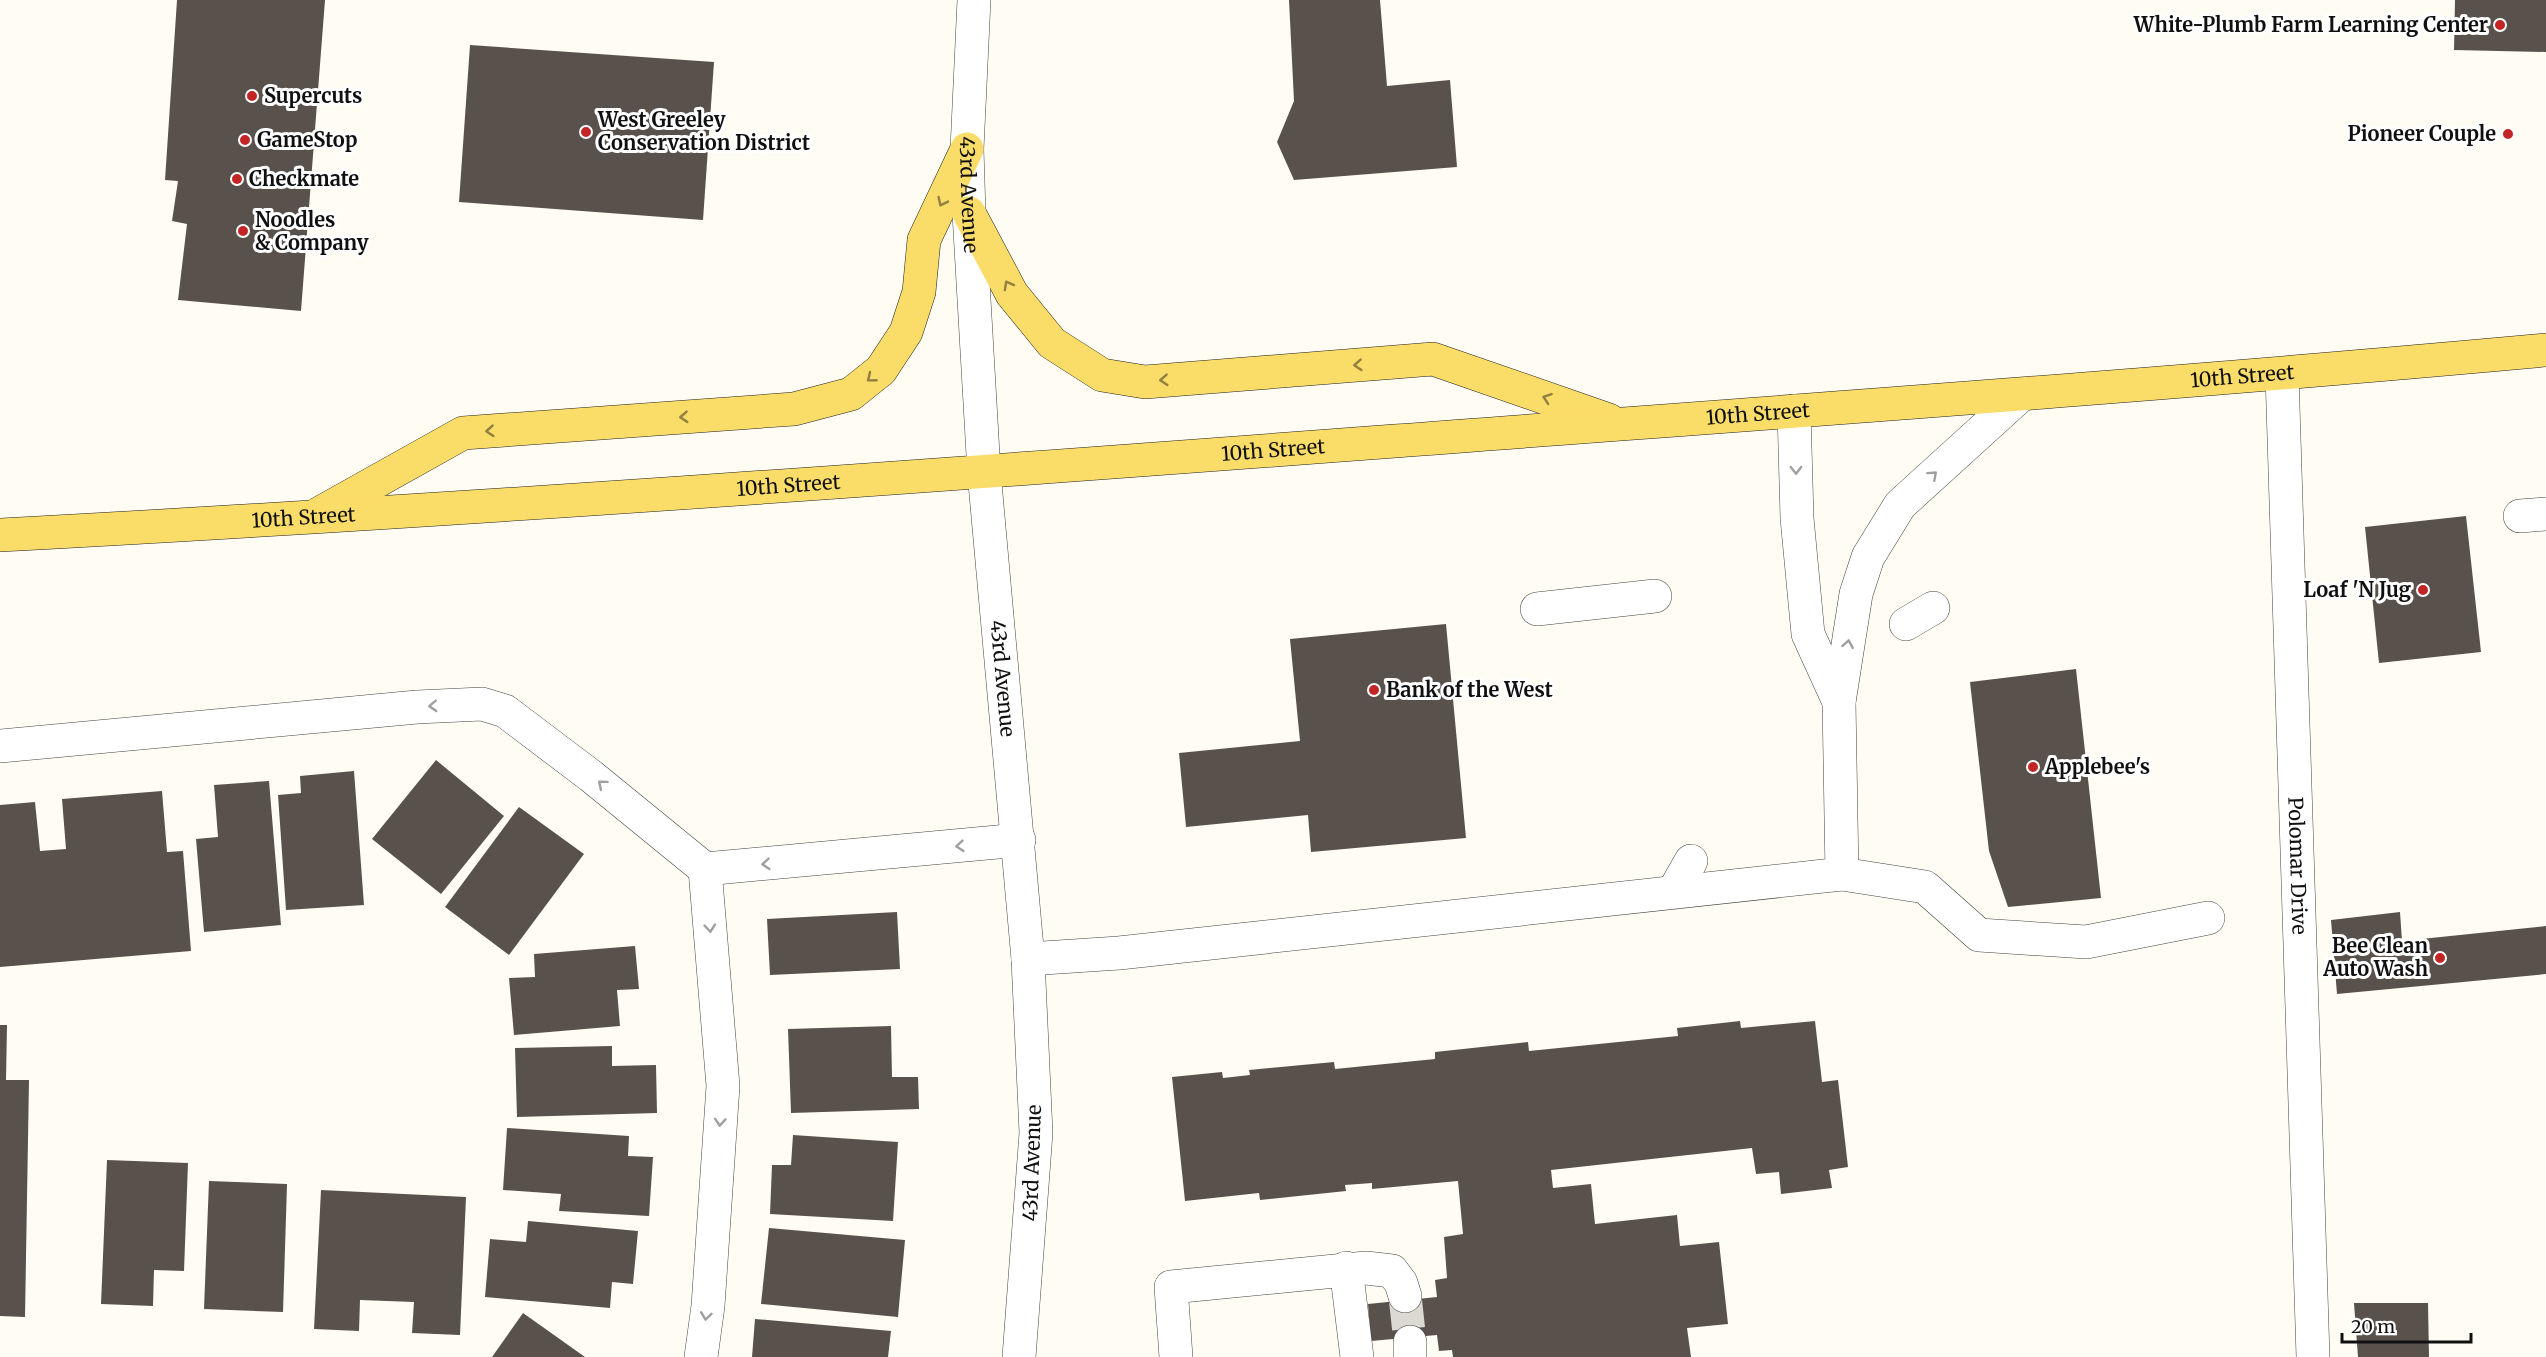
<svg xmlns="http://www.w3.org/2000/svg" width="2546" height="1357" viewBox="0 0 2546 1357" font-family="Merriweather,serif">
<rect width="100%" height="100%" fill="#fffdf3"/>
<g fill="#59524c">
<polygon points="177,0 325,0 301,311 178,300 187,224 172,221 178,181 165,180"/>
<polygon points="1289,0 1380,0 1387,86 1450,80 1457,167 1294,180 1277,142 1294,101"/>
<polygon points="2455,0 2546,0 2546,52 2454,50"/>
<polygon points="470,45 714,62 703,220 459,202"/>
<polygon points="2466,516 2481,652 2379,663 2365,527"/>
<polygon points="1446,624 1466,838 1311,852 1308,815 1186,827 1179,753 1300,741 1290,639"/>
<polygon points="2076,669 2101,898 2008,907 1989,851 1970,682"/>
<polygon points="436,760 504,816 441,894 372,839"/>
<polygon points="354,771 364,905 286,910 278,795 301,793 300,776"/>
<polygon points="269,781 281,925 204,932 196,839 218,837 214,785"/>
<polygon points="162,791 167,852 183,851 191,951 0,967 0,805 35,802 40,851 66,849 62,799"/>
<polygon points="519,807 584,854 509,955 445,907"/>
<polygon points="897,912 900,969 770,975 767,919"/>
<polygon points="2400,912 2402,941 2546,926 2546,974 2337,994 2331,920"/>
<polygon points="635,946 639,989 617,990 620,1026 514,1035 509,978 535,977 534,954"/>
<polygon points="1740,1021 1741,1028 1815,1021 1822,1082 1838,1080 1848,1167 1829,1170 1832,1188 1781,1194 1779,1172 1756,1174 1752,1148 1551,1170 1553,1188 1591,1184 1595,1224 1677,1215 1680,1246 1719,1242 1728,1324 1687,1328 1691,1357 1453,1357 1452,1350 1439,1351 1437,1335 1371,1341 1368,1304 1437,1297 1435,1280 1447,1278 1444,1237 1463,1234 1458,1181 1372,1189 1372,1183 1345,1185 1346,1191 1260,1200 1259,1193 1185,1201 1172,1077 1222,1072 1223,1078 1250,1075 1249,1070 1334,1062 1335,1069 1435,1059 1435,1052 1528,1042 1529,1051 1678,1036 1677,1028"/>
<polygon points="0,1025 7,1025 6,1080 29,1080 25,1317 0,1316"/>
<polygon points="891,1026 892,1077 918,1077 919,1109 791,1113 788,1029"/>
<polygon points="612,1046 612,1066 656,1065 657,1113 517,1117 515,1048"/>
<polygon points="507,1128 629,1136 628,1156 653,1157 649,1216 559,1211 561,1194 503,1190"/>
<polygon points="793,1135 898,1142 893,1221 770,1214 772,1165 791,1165"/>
<polygon points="107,1160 188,1163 184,1271 154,1270 153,1306 101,1304"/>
<polygon points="209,1181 287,1184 283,1312 204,1309"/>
<polygon points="321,1190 466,1197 460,1335 412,1333 414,1302 360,1300 359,1331 314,1329"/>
<polygon points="528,1221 638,1231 633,1284 612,1282 610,1308 485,1297 490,1239 526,1242"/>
<polygon points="769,1228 905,1240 898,1317 761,1304"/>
<polygon points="2354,1303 2428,1303 2429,1357 2358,1357"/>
<polygon points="523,1313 585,1357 492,1357"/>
<polygon points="755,1319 891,1331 888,1357 752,1357"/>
</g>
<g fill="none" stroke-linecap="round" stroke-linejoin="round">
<polyline stroke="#dbd9d1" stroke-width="33" stroke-dasharray="33 16" stroke-linecap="butt" points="1405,1296 1410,1342"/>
<g stroke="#434343" stroke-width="34">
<g id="minor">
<path id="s1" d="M 974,0 L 967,149 L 969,213 L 984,472 L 1028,959 L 1036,1133 L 1019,1357"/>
<path id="s2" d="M 2282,374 L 2313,1357"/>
<polyline points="1794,411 1797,518 1808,634 1839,702"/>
<polyline points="2520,516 2546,514"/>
<polyline points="1537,609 1655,596"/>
<polyline points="1906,624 1933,608"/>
<polyline points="0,746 417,707 482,704 505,711 591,776 705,869 1019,840"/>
<polyline points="1842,874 1925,887 1979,935 2086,942 2208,918"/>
<polyline points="1674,891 1691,861"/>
<polyline points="1028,959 1119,953 1842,874 1839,702 1856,594 1868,557 1900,505 2021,395"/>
<polyline points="1346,1268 1357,1357"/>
<polyline points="1410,1342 1410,1357"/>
<polyline points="701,1357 708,1306 723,1086 705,869"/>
<polyline points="1176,1357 1171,1287 1366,1268 1392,1271 1401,1283 1405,1296"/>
</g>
</g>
<g stroke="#212121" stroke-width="34">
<g id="major">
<polyline points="969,213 1012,294 1052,343 1102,375 1145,382 1433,359 1609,420"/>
<polyline points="320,513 463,433 794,409 851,394 881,370 906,332 919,292 924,240 967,149"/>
<path id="s3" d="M 0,535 C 466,510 930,476 1395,441 C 1779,412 2163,385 2546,350"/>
</g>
</g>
<use href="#minor" stroke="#fff" stroke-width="33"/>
<use href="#major" stroke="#fadc68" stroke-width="33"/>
</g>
<defs><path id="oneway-chevron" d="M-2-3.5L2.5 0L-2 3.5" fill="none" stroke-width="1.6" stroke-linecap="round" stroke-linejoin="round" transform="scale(1.5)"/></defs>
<g stroke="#918040">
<use href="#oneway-chevron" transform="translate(942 202) rotate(116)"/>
<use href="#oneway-chevron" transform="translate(1008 285) rotate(-119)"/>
<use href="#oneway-chevron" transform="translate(1358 365) rotate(176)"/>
<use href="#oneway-chevron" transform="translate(871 378) rotate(141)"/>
<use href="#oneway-chevron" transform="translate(1164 380) rotate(176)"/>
<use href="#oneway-chevron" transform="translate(1547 398) rotate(-161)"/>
<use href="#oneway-chevron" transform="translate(684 417) rotate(176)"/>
<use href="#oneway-chevron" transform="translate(490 431) rotate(176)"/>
</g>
<g stroke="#9f9f9f">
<use href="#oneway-chevron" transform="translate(1796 470) rotate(89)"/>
<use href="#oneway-chevron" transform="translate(1933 475) rotate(-42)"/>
<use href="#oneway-chevron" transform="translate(1848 644) rotate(-80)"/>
<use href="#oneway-chevron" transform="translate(433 706) rotate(177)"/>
<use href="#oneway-chevron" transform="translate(602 784) rotate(-140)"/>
<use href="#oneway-chevron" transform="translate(960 846) rotate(175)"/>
<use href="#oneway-chevron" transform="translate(766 864) rotate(175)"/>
<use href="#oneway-chevron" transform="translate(710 928) rotate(85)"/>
<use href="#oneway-chevron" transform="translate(720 1122) rotate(94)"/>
<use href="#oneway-chevron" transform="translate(706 1316) rotate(98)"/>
</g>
<g fill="#c32526" stroke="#fff" stroke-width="2">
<circle cx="2500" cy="25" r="6"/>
<circle cx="252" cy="96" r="6"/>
<circle cx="586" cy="132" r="6"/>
<circle cx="2508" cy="134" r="6"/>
<circle cx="245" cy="140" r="6"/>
<circle cx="237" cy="179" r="6"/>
<circle cx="243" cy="231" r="6"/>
<circle cx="2423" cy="590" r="6"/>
<circle cx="1374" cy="690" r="6"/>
<circle cx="2033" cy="767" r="6"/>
<circle cx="2440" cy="958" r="6"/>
</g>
<g text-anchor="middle" stroke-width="6" stroke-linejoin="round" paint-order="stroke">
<g font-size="20" font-weight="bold" fill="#101010" stroke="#fff" text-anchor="start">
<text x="2488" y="32" text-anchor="end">White-Plumb Farm Learning Center</text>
<text x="264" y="103">Supercuts</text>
<text x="598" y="127">West Greeley<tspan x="598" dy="23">Conservation District</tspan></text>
<text x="2496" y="141" text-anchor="end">Pioneer Couple</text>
<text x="257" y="147">GameStop</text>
<text x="249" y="186">Checkmate</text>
<text x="255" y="227">Noodles<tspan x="255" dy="23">&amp; Company</tspan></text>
<text x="2411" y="597" text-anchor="end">Loaf 'N Jug</text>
<text x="1386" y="697">Bank of the West</text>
<text x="2045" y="774">Applebee's</text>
<text x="2428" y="953" text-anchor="end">Bee Clean<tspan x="2428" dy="23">Auto Wash</tspan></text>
</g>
<g font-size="20" fill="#101010" stroke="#fff">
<text dy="7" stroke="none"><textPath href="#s1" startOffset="195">43rd Avenue</textPath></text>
<text dy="7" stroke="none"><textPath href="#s3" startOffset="2248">10th Street</textPath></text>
<text dy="7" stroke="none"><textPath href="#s3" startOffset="1762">10th Street</textPath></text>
<text dy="7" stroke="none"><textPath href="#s3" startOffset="1276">10th Street</textPath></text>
<text dy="7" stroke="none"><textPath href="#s3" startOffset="790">10th Street</textPath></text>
<text dy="7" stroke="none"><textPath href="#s3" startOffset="304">10th Street</textPath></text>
<text dy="7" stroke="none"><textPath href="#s1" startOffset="680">43rd Avenue</textPath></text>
<text dy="7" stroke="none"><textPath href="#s2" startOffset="492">Polomar Drive</textPath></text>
<text transform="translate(1032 1163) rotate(-88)" y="7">43rd Avenue</text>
</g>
</g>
<path d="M2342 1333v9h129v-9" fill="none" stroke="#101010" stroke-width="3"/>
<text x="2351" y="1333" font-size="18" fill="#101010" stroke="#ffffff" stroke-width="4.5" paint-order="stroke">20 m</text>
</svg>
